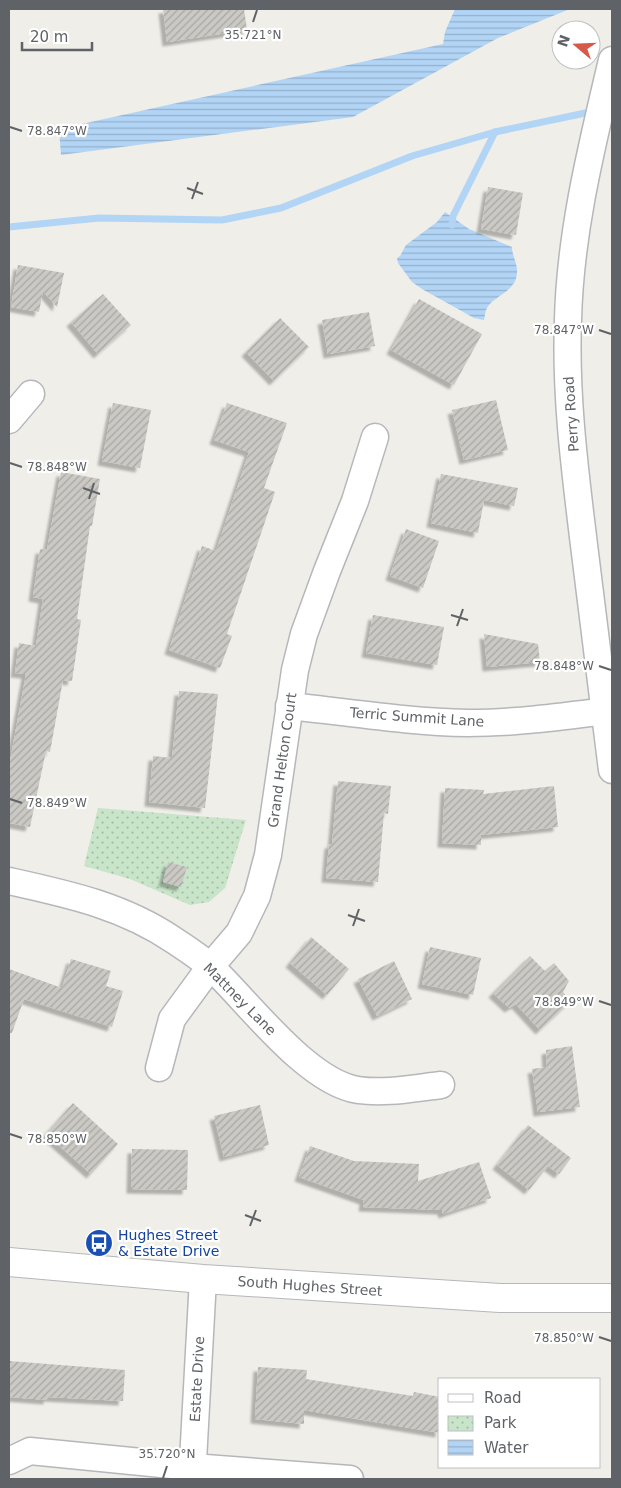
<svg xmlns="http://www.w3.org/2000/svg" width="621" height="1488" viewBox="0 0 621 1488" font-family="'DejaVu Sans',sans-serif">
<defs>
<pattern id="park-dots" width="8" height="8" patternUnits="userSpaceOnUse" patternTransform="scale(1.25)"><rect width="8" height="8" fill="#c8e4c9"/><path d="M2 2h.1M6 6h.1" fill="none" stroke="#a6bca7" stroke-width="1.8" stroke-linecap="round"/></pattern>
<pattern id="water-rules" width="6" height="5" patternUnits="userSpaceOnUse" patternTransform="scale(1.25)"><rect width="6" height="5" fill="#b2d5f6"/><path d="M0 2.5h6" fill="none" stroke="#94b0cb"/></pattern>
<pattern id="building-hatch" width="6" height="6" patternUnits="userSpaceOnUse" patternTransform="scale(1.25)"><rect width="6" height="6" fill="#cbc9c4"/><path d="M-1 1l2-2M0 6l6-6M5 7l2-2" fill="none" stroke="#a8a7a3"/></pattern>
<filter id="shadow"><feDropShadow dx="-4.5" dy="4.5" stdDeviation="1" flood-color="#0004"/></filter>
</defs>
<rect width="100%" height="100%" fill="#f0eee8"/>
<polygon fill="url(#park-dots)" points="98,808 246,820 225,888 209,902 190,905 130,879 84,866"/>
<g fill="url(#water-rules)">
<polygon points="455,9 570,9 498,38 353,117 61,155 59,129 443,44 445,32"/>
<path d="M 445,212 L 469,229 L 512,247 C 512,256 518,264 517,273 C 516,292 493,296 487,308 C 485,311 485,316 484,320 L 474,318 L 422,289 L 412,282 L 398,263 L 397,258 L 400,256 L 406,245 L 437,222 Z"/>
</g>
<g fill="none" stroke-linecap="round" stroke-linejoin="round">
<g stroke="#b2d5f6" stroke-width="7">
<polyline points="452,225 453,216 495,132"/>
<polyline points="9,227 99,218 222,220 281,208 412,156 495,132 595,111"/>
</g>
</g>
<g fill="url(#building-hatch)" filter="url(#shadow)">
<polygon points="163,9 244,9 247,30 167,42"/>
<polygon points="488,187 523,193 516,235 481,229"/>
<polygon points="18,265 64,273 57,307 43,291 39,312 11,307"/>
<polygon points="103,294 131,325 98,354 71,322"/>
<polygon points="419,299 482,334 454,385 391,350"/>
<polygon points="369,312 375,346 328,354 322,320"/>
<polygon points="280,318 309,347 274,381 246,352"/>
<polygon points="496,400 508,450 464,460 452,410"/>
<polygon points="113,403 151,410 140,468 102,461"/>
<polygon points="227,403 287,423 264,488 275,492 227,634 232,636 220,668 169,650 202,546 216,551 249,452 214,440"/>
<polygon points="61,472 100,479 92,526 90,526 77,619 81,620 72,681 63,680 50,752 46,751 30,827 9,823 9,767 26,674 15,673 19,643 36,646 43,599 33,597 40,549 47,550"/>
<polygon points="441,474 518,488 514,506 484,500 478,533 431,523"/>
<polygon points="406,529 439,541 423,588 390,576"/>
<polygon points="373,615 444,627 437,665 366,653"/>
<polygon points="484,634 538,644 540,662 487,667"/>
<polygon points="179,691 218,694 205,808 149,802 153,756 172,758"/>
<polygon points="338,781 391,786 388,814 384,813 378,882 326,878 329,844 332,844"/>
<polygon points="554,786 558,827 481,835 481,845 442,843 445,788 484,790 483,794"/>
<polygon points="168,862 187,867 181,887 163,882"/>
<polygon points="311,937 349,969 327,995 290,963"/>
<polygon points="430,947 481,958 473,995 422,984"/>
<polygon points="530,956 545,971 554,963 569,981 563,992 571,1001 540,1030 516,1004 509,1008 493,993"/>
<polygon points="71,959 111,971 106,986 123,991 112,1027 24,999 12,1033 9,1033 9,969 62,988"/>
<polygon points="394,961 412,999 377,1016 358,979"/>
<polygon points="572,1046 580,1107 538,1112 532,1069 547,1067 546,1050"/>
<polygon points="73,1103 118,1144 91,1174 46,1134"/>
<polygon points="260,1105 269,1145 224,1157 214,1116"/>
<polygon points="528,1125 571,1158 559,1174 548,1166 529,1190 497,1165"/>
<polygon points="310,1146 354,1161 419,1164 418,1181 479,1162 491,1198 443,1214 442,1210 363,1207 364,1200 299,1177"/>
<polygon points="132,1149 188,1150 187,1190 131,1189"/>
<polygon points="9,1361 125,1370 123,1401 48,1397 48,1400 9,1397"/>
<polygon points="258,1367 307,1370 306,1379 413,1396 414,1392 440,1397 440,1433 304,1410 304,1424 255,1419"/>
</g>
<g fill="none" stroke-linecap="round" stroke-linejoin="round">
<g stroke="#b5b7bb" stroke-width="29">
<g id="minor">
<path d="M 612,60 C 592,145 570,232 568,320 C 565,395 575,471 584,545 C 594,620 603,695 612,770"/>
<polyline points="9,420 31,394"/>
<path d="M 289,706 C 348,712 408,722 468,723 C 514,723 559,717 605,711"/>
<path d="M 9,881 C 68,894 124,906 175,941 C 187,949 201,958 212,968 C 249,1003 307,1082 358,1090 C 385,1094 414,1088 441,1085"/>
<polyline points="159,1068 172,1019 210,967 239,933 257,896 268,855 295,670 304,634 327,571 355,501 375,437"/>
<polyline points="9,1461 30,1451 192,1467 350,1479"/>
<polyline points="192,1479 203,1279"/>
</g>
</g>
<g stroke="#b5b7bb" stroke-width="30">
<polyline id="tertiary" points="9,1262 203,1279 500,1298 612,1298"/>
</g>
<use href="#minor" stroke="#fff" stroke-width="26"/>
<use href="#tertiary" stroke="#fff" stroke-width="28"/>
</g>
<path fill="none" stroke="#5f6266" stroke-width="2" d="M 253,22 L 257,10M 10,127 L 22,131M 187,188 L 203,194M 192,199 L 198,182M 599,330 L 611,334M 10,463 L 22,467M 83,488 L 100,494M 89,499 L 94,483M 451,615 L 468,620M 457,626 L 463,609M 599,666 L 611,670M 10,799 L 22,803M 348,915 L 365,921M 353,926 L 359,909M 599,1001 L 611,1005M 10,1134 L 22,1138M 245,1215 L 261,1221M 250,1226 L 256,1210M 599,1337 L 611,1341M 163,1478 L 167,1466"/>
<defs>
<g id="bus-disc" transform="scale(1.4375)"><circle r="9.5" fill="#1a4fb4" stroke="#fff"/><path d="M-5-6H5V4H4V6H2V4H-2V6H-4V4H-5ZM-3.5-4V0h7V-4ZM-3.5 1.2v1.5H-2V1.2ZM2 1.2v1.5H3.5V1.2Z" fill="#fff"/></g>
</defs>
<g fill-rule="evenodd">
<use href="#bus-disc" x="99" y="1243"/>
</g>
<g text-anchor="middle" stroke-width="4.5" stroke-linejoin="round" paint-order="stroke">
<g font-size="14" fill="#5f6266" stroke="#fff">
<text transform="translate(571 414) rotate(-94)" y="5">Perry Road</text>
<text transform="translate(417 717) rotate(4)" y="5">Terric Summit Lane</text>
<text transform="translate(282 760) rotate(-82)" y="5">Grand Helton Court</text>
<text transform="translate(240 999) rotate(45)" y="5">Mattney Lane</text>
<text transform="translate(310 1286) rotate(4)" y="5">South Hughes Street</text>
<text transform="translate(197 1379) rotate(-87)" y="5">Estate Drive</text>
</g>
<g font-size="14" fill="#164399" stroke="#fff" text-anchor="start">
<text x="118" y="1240">Hughes Street<tspan x="118" dy="16">&amp; Estate Drive</tspan></text>
</g>
</g>
<g font-size="12" text-anchor="middle" fill="#5f6266" stroke="#fff" stroke-width="4.5" stroke-linejoin="round" paint-order="stroke">
<text x="253" y="39">35.721°N</text>
<text x="57" y="135">78.847°W</text>
<text x="564" y="334">78.847°W</text>
<text x="57" y="471">78.848°W</text>
<text x="564" y="670">78.848°W</text>
<text x="57" y="807">78.849°W</text>
<text x="564" y="1006">78.849°W</text>
<text x="57" y="1143">78.850°W</text>
<text x="564" y="1342">78.850°W</text>
<text x="167" y="1458">35.720°N</text>
</g>
<rect width="621" height="1488" fill="none" stroke="#5f6266" stroke-width="20"/>
<rect x="438" y="1378" width="162" height="90" fill="#ffffff" stroke="#bfc0c2"/>
<rect x="448" y="1394" width="25" height="8" fill="#ffffff" stroke="#bfc0c2"/>
<text x="484" y="1403" font-size="15" fill="#5f6266">Road</text>
<rect x="448" y="1416" width="25" height="15" fill="url(#park-dots)" stroke="#bfc0c2"/>
<text x="484" y="1428" font-size="15" fill="#5f6266">Park</text>
<rect x="448" y="1440" width="25" height="15" fill="url(#water-rules)" stroke="#bfc0c2"/>
<text x="484" y="1453" font-size="15" fill="#5f6266">Water</text>
<g transform="translate(576 45) rotate(289)"><circle r="24" fill="#ffffff" stroke="#bfc0c2"/>
<path d="M0-4L9 19L0 12L-9 19Z" fill="#d75947"/>
<text y="-8" font-size="14" font-weight="bold" text-anchor="middle" fill="#5f6266">N</text>
</g>
<path d="M22 42v8h70v-8" fill="none" stroke="#5f6266" stroke-width="2.5"/>
<text x="30" y="42" font-size="15" fill="#5f6266" stroke="#ffffff" stroke-width="4" paint-order="stroke">20 m</text>
</svg>
